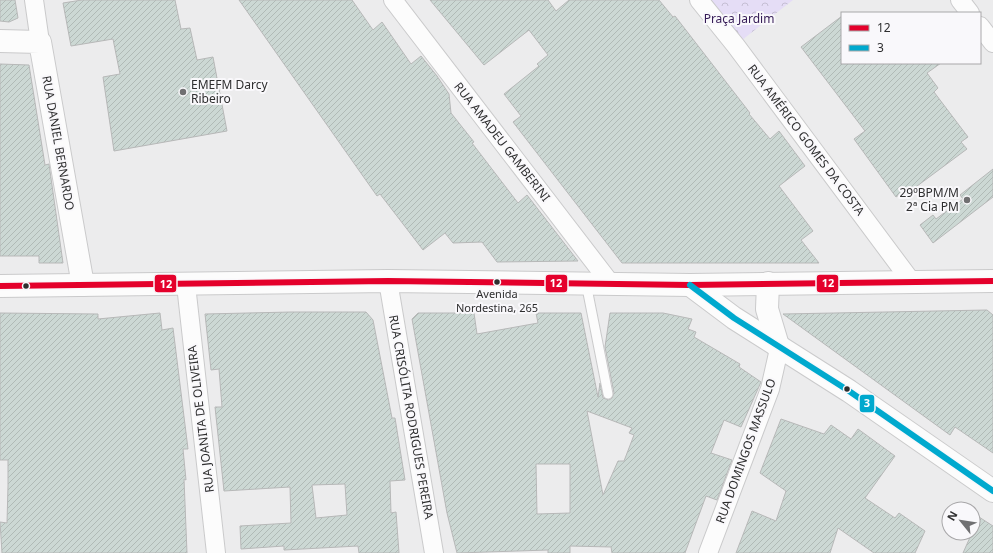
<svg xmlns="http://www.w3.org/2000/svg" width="993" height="553" viewBox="0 0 993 553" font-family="'Noto Sans',sans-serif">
<defs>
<pattern id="park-crowns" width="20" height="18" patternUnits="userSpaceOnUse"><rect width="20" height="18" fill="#e5ddf6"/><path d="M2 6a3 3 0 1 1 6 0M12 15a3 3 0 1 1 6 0" fill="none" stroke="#c5bed3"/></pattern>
<pattern id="building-hatch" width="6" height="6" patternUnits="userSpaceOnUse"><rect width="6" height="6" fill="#ccd8d4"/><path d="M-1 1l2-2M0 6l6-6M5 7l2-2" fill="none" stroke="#b0bab6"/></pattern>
</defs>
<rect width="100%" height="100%" fill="#ececed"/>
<polygon fill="url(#park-crowns)" points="701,0 793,0 737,44"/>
<g fill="url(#building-hatch)" stroke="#b7b8b8" fill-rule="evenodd">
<polygon points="0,0 15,0 18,18 9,22 0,21"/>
<polygon points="82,0 175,0 181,29 190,28 197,60 213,57 227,131 114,151 103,77 120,74 113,39 71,46 63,3"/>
<polygon points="239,0 352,0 373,30 382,22 411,64 421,56 437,76 449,94 451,113 474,142 472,143 518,203 527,195 578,261 497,262 482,242 453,243 445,233 423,250 380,194 377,196"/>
<polygon points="430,0 548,0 556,11 569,0 659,0 673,17 675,16 750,113 749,114 770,139 779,131 805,166 779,186 813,231 801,240 819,263 622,263 513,122 521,116 504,94 539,66 537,64 548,55 529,30 484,65"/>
<polygon points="842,16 842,63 941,63 927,73 938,88 934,92 968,137 961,142 967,149 909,192 907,189 896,197 854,139 865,131 801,47"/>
<polygon points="0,64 29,65 45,165 49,164 63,263 39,263 39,256 0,256"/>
<polygon points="993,169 993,197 933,243 920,225 933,215 936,219 963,199 960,195"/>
<polygon points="987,310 993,315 993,453 955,427 950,435 783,314"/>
<path d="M 291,312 L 366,312 L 373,320 L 392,418 L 395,418 L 405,480 L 390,481 L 391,513 L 396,512 L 399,553 L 359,553 L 358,546 L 284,550 L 284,546 L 241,549 L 240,526 L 291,523 L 290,487 L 224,491 L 215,407 L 222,407 L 219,369 L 211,370 L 205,314 ZM 345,484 L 347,515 L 316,518 L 312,485 Z"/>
<polygon points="0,313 98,314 98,319 160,313 162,330 173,328 188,449 183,449 186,480 184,479 187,553 2,553 0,522 7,523 8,486 8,460 0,460"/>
<path d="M 418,313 L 474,313 L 477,334 L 538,323 L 536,313 L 581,313 L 598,397 L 600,383 L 603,398 L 609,400 L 612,398 L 614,393 L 605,347 L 610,313 L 663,313 L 692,319 L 688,329 L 696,332 L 694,337 L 740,364 L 739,367 L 761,382 L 741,427 L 724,420 L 711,453 L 732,460 L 717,500 L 706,496 L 685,553 L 612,553 L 611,547 L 570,546 L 570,553 L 548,553 L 548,550 L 457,553 L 447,513 L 412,319 ZM 587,411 L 632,428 L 629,433 L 634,435 L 624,461 L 618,461 L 603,495 ZM 536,464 L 570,464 L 570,513 L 537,514 Z"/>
<polygon points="781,419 824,434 831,425 851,439 858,429 895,456 865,498 895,518 899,513 925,531 915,553 874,553 838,528 830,553 736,553 752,511 776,521 786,491 760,473"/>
<polygon points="979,517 993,526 993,553 963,553"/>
</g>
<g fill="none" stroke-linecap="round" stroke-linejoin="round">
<g stroke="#cacacb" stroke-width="11">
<polyline id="lane" points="586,283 608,394"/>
</g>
<g stroke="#cacacb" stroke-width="20">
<g id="street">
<polyline points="34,0 40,42"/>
<polyline points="393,0 611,284"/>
<polyline points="699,0 736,46 911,281"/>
<polyline points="960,0 970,13"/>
<polyline points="980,26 993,43"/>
<polyline points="388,281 434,553"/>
<polyline points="186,285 216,553"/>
<polyline points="708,553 770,389 779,349"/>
</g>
</g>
<g stroke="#cacacb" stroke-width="24">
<g id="secondary">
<polyline points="0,41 40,42 83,285"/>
<polyline points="768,283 767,309 779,349"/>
<polyline points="690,285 734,318 849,391 993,491"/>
<polyline points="0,286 388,281 690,285 993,281"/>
</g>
</g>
<use href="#lane" stroke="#fcfcfc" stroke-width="9"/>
<use href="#street" stroke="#fcfcfc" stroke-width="18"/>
<use href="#secondary" stroke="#fcfcfc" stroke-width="22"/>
<g stroke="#f9f8fb" stroke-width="9">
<polyline id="bus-1" points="0,286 388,281 690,285 993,281"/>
</g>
<g stroke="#f9f8fb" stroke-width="9">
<polyline id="bus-2" points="690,285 734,318 849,391 993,491"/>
</g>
<use href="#bus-1" stroke="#e4002b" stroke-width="6"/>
<use href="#bus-2" stroke="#00a9ce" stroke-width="6"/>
</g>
<g fill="#707072" stroke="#f9f8fb" stroke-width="1.5">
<circle cx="183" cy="92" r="4"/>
<circle cx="967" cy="200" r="4"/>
</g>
<g fill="#2e2e2f" stroke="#f9f8fb" stroke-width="1.5">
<circle cx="497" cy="282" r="3.5"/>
<circle cx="26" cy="286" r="3.5"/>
<circle cx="847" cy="389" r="3.5"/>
</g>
<g text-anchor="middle" stroke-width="4" stroke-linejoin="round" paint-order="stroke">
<g font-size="11" fill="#2e2e2f" stroke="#f9f8fb">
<text x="497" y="298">Avenida<tspan x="497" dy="14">Nordestina, 265</tspan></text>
</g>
<g font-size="12" fill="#351b56" stroke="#f9f8fb">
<text x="739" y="23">Praça Jardim</text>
</g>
<g font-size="12" fill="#2e2e2f" stroke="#f9f8fb" text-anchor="start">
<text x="191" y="89">EMEFM Darcy<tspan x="191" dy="14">Ribeiro</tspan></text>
<text x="959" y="197" text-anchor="end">29ºBPM/M<tspan x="959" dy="14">2ª Cia PM</tspan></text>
</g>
<g font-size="12" fill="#2e2e2f" stroke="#f9f8fb">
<text transform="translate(806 140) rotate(53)" y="4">RUA AMÉRICO GOMES DA COSTA</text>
<text transform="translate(502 142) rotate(52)" y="4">RUA AMADEU GAMBERINI</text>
<text transform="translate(58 143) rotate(80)" y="4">RUA DANIEL BERNARDO</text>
<text transform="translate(411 417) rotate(80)" y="4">RUA CRISÓLITA RODRIGUES PEREIRA</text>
<text transform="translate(201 419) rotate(-97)" y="4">RUA JOANITA DE OLIVEIRA</text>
<text transform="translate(746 451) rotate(-70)" y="4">RUA DOMINGOS MASSULO</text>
</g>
</g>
<g stroke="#f9f8fb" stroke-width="1.5">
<rect x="816" y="274" width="23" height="19" rx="4" fill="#e4002b"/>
<rect x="545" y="274" width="23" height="19" rx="4" fill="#e4002b"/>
<rect x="154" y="274" width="23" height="19" rx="4" fill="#e4002b"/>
<rect x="859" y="394" width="16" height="19" rx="4" fill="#00a9ce"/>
</g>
<g font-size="11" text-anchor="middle" font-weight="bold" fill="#fff">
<text x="828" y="287">12</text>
<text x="556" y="287">12</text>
<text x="166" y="288">12</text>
<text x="867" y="407">3</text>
</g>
<rect x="841" y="12" width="140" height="52" fill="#f9f8fb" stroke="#a8a7a9"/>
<rect x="849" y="25" width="20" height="6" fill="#e4002b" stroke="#a8a7a9"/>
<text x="877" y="32" font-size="12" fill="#2e2e2f">12</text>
<rect x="849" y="45" width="20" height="6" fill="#00a9ce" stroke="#a8a7a9"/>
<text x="877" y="52" font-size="12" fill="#2e2e2f">3</text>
<g transform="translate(961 521) rotate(300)"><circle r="19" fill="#f9f8fb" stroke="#a8a7a9"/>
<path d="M0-3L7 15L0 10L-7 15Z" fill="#707072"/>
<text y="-6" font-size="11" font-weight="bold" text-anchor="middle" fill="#2e2e2f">N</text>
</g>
</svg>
